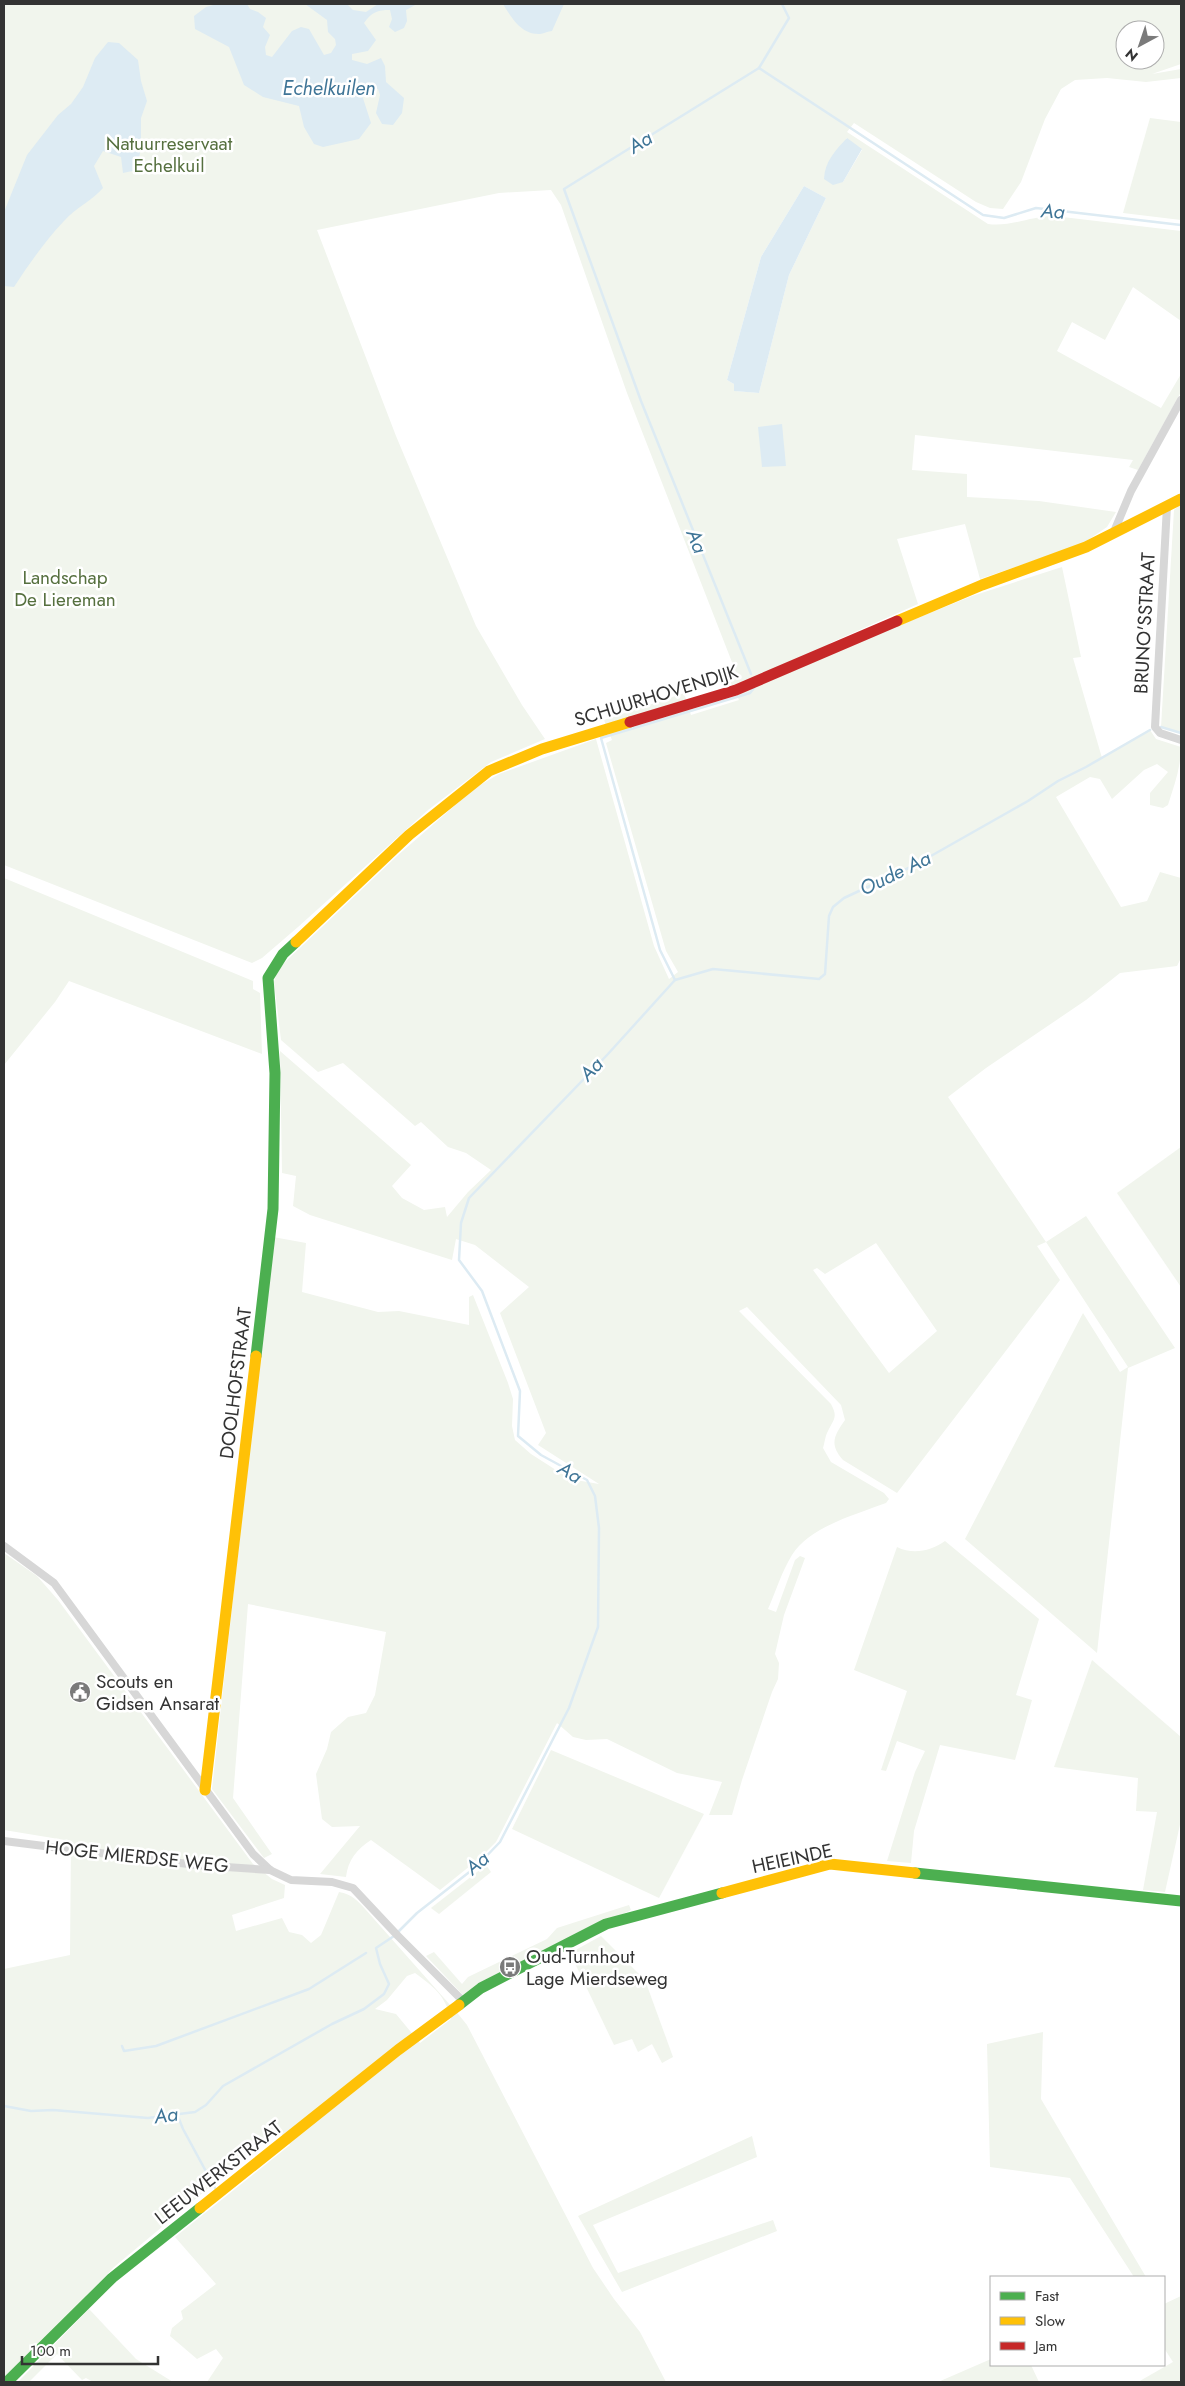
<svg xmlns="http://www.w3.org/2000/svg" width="1185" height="2386" viewBox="0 0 1185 2386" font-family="Jost,sans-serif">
<rect width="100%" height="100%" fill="#fff"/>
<g fill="#f1f5ed" fill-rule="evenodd">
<path d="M 4,4 L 1181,4 L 1181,64 L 1152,74 L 1181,69 L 1181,78 L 1146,82 L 1107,78 L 1075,80 L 1061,89 L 1045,119 L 1021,182 L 1003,209 L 990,208 L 976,202 L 854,123 L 847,132 L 988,224 C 1011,227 1031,216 1054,216 L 1181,231 L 1181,321 L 1133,287 L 1105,340 L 1072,322 L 1057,351 L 1161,408 L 1181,374 L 1181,392 L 1138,470 L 1129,467 L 1133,460 L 915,435 L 912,470 L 967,474 L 967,497 L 1039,501 L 1116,512 L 1107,527 L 1082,544 L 980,579 L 965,524 L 897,539 L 918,604 L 830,643 L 831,653 L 972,596 L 1062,567 L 1081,657 L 1073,658 L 1102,758 L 1150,730 L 1156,739 L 1181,747 C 1181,767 1174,786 1168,805 L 1163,808 L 1150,805 L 1150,793 L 1168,772 L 1157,764 L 1144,770 L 1112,799 L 1100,779 L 1090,777 L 1056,797 L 1121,907 L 1147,901 L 1160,872 L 1181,878 L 1181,958 L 1177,966 L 1120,973 L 1086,1000 L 986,1068 L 948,1097 L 1046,1242 L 1086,1216 L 1175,1348 L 1128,1368 L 1097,1653 L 965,1539 L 1083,1313 L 1120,1372 L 1128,1367 L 1046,1242 L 1037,1246 L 1060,1280 L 897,1493 L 843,1460 C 829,1444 834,1436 845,1420 L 841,1405 L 747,1307 L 739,1311 L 831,1404 C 838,1417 834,1419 828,1431 C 825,1436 825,1442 823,1448 L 831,1462 L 884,1493 L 889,1499 L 886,1503 C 857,1514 809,1527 792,1555 C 782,1571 776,1591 768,1609 L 776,1612 L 795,1560 L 800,1556 L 805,1558 L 784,1615 L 775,1654 L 779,1663 L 778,1679 L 772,1692 L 742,1780 L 732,1815 L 709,1815 L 722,1782 L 677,1773 L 607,1739 L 586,1740 L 573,1737 L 557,1723 L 496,1842 L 480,1858 L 440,1890 L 371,1840 C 357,1849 348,1860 346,1877 L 320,1874 L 360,1826 L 332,1827 L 322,1819 L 316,1774 L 327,1749 L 331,1732 L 348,1717 L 366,1713 L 375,1695 L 386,1632 L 248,1604 L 233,1798 L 272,1854 L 264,1858 L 212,1789 L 273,1237 L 306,1243 L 302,1292 L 378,1312 L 399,1311 L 469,1325 L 469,1297 L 473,1295 L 508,1383 L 513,1399 L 512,1426 L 515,1440 L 531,1454 L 570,1479 L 599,1484 L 538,1445 L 546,1433 L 500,1313 L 529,1287 L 475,1245 L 456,1239 L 452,1260 L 310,1215 L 293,1206 L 296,1176 L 282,1173 L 280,1051 L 411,1165 L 392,1186 L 402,1198 L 424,1210 L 445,1207 L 447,1217 L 468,1192 L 491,1170 L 466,1153 L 448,1147 L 421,1122 L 415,1126 L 343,1063 L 318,1072 L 281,1040 L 274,982 L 277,972 L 285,962 L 397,856 L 475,788 L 499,774 L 596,739 L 654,946 L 669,979 L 678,972 L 666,951 L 606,743 L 612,740 L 604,720 L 684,693 L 691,715 L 739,700 L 729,679 L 737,675 L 627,393 L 561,205 L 551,190 L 499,193 L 317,230 L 396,436 L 476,626 L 522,705 L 545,739 L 491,762 L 428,810 L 298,927 L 262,958 L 252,963 L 4,865 ZM 1125,30 L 1155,30 L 1155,60 L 1125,60 ZM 846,138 L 862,150 L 843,182 ZM 804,186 L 826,198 L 789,275 L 759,393 L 735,391 L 734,384 L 727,380 L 761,257 ZM 876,1243 L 937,1331 L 889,1373 L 813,1270 L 817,1268 L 825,1274 Z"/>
<polygon points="1150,118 1181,122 1181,220 1123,213"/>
<polygon points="1181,504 1181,733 1161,727 1174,510"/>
<polygon points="4,878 253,981 253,989 260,993 262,1054 69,981 55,1002 4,1065"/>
<polygon points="1181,1147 1181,1287 1117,1193"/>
<path d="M 945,1541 L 1039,1619 L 1016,1695 L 1032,1700 L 1015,1760 L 940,1745 L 914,1831 L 911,1863 L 887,1861 L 915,1772 L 925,1751 L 897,1741 L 886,1771 L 881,1770 L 907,1691 L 854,1670 L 897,1547 C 913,1555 931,1551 945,1541 Z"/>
<path d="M 4,1553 L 37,1576 L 58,1600 L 253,1864 L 272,1879 L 285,1885 L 284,1898 L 232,1915 L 236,1931 L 282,1918 L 289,1932 L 302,1935 L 311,1943 L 321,1935 L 339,1892 C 352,1894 358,1901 366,1910 L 459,2015 L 467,2025 L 593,2268 L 614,2299 L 640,2332 L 666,2382 L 207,2382 L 223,2358 L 216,2349 L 197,2359 L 170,2336 L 172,2328 L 183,2319 L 181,2311 L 216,2284 L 175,2237 L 290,2145 L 278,2130 L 114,2267 L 4,2382 L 4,1969 L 70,1955 L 71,1841 L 4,1830 ZM 415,1973 C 434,1987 445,1995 451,2019 L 420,2043 L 396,2014 L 375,2009 L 387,2000 L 407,1976 Z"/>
<polygon points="1092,1660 1181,1737 1181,1820 1165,1892 1143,1890 1157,1812 1136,1811 1138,1778 1054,1767"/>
<polygon points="551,1750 704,1814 659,1898 512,1829"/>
<polygon points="486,1865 491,1872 439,1914 431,1908"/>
<polygon points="629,1905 631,1910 546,1952 464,1996 426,1956 434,1952 462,1984 468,1977 547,1939 557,1928"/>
<polygon points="601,1936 645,1980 673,2057 662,2063 652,2044 638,2052 632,2039 614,2045 570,1953"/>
<polygon points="1043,2032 1041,2099 1146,2277 1134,2277 1070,2178 990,2167 987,2044"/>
<polygon points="752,2136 757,2157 593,2225 618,2273 773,2220 777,2231 622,2292 578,2216"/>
<polygon points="1181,2296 1181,2382 1138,2382 1173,2362 1164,2348 1164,2304"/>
<polygon points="89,2309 136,2359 173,2382 93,2382 86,2378 82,2380 57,2354 29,2382 18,2382"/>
<polygon points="991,2359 991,2365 1031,2365 1039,2382 938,2382"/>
</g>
<g fill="#ddebf3">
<path d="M 217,4 L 247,4 L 250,9 L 258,12 L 266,18 L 263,27 L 270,35 L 265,47 L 266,55 L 272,57 L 292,31 L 301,27 L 309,29 L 324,55 L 331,53 L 336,45 L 335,39 L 328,32 L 327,20 L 305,4 L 347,4 L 353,10 L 366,12 L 378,4 L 417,4 L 406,10 L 407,21 L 404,28 L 395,32 L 389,27 L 392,19 L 390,10 C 377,10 372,12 364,23 L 376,40 L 368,51 L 352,54 L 352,60 L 367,64 L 381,58 L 385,66 L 386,82 L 404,98 L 402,113 L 393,125 L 382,124 L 376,113 L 380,95 L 378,89 L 370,86 L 362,95 L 371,123 L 359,139 L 323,147 L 314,144 L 304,127 L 299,106 L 263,97 L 244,85 L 229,47 L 195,29 L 194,16 L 206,7 Z"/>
<path d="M 503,4 L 564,4 L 552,31 C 548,31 543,34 540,34 C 521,35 511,17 503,4 Z"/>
<path d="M 108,42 L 119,43 L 138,60 L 141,81 L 147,101 L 141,118 L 141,147 L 137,170 L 123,173 L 121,157 L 103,151 L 94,166 L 103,188 C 92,201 75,208 64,221 C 45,241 29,264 14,287 L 4,286 L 4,212 L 27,155 L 58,115 L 71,104 L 83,87 L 95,58 Z"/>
<path d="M 847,138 L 862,149 L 843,182 L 833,185 L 824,179 C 825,161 835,151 847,138 Z"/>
<polygon points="804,186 826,198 789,275 759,393 734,391 734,384 727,380 761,257"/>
<polygon points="782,424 786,466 762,467 758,427"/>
</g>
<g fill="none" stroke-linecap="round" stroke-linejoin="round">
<g stroke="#ddebf3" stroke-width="2.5">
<polyline points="759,68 789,18 782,4"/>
<polyline points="751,674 641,401 564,189 759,68 983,215 1004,218 1036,208 1181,225"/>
<polyline points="1161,727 1181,733"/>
<polyline points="675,980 713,969 819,979 825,974 829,916 833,907 844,898 915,865 1028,801 1058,781 1086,767 1150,730"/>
<polyline points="122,2046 124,2051 156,2046 309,1989 366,1953"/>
<polyline points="4,2106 31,2111 53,2110 148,2118 195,2112 206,2105 223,2086 332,2024 364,2009 384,1994 389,1984 380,1964 376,1948 394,1936 417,1913 477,1866 500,1842 569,1708 598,1627 599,1528 595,1496 587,1480 541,1455 518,1436 520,1391 482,1291 459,1260 461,1223 469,1198 608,1054 675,980 660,950 601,738 750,693 754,688"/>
<polyline points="177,2114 183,2129 215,2188"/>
</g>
<g stroke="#d7d7d7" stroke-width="8">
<polyline points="1167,506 1155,727 1160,733 1181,740"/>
<polyline points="1113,534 1131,491 1181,400"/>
<polyline points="4,1546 54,1583 253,1854 270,1870 291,1880 332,1882 353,1888 398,1936 463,2001"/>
<polyline points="4,1841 196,1865 270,1870"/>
</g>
<g stroke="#4caf50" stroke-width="11">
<polyline points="256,1356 273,1209 275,1073 268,978 283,954 296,942"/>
<polyline points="915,1873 1181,1901"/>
<polyline points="459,2005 481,1988 606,1924 722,1893"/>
<polyline points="7,2382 112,2278 200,2208"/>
</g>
<g stroke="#ffc107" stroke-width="11">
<polyline points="897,621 982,585 1086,547 1181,499"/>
<polyline points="296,942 409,835 489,771 542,749 630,722"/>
<polyline points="205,1790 256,1356"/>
<polyline points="722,1893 830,1864 915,1873"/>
<polyline points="200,2208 398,2050 459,2005"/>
</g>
<polyline stroke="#c62828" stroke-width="11" points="630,722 736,690 897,621"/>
</g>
<defs>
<g id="civic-disc" transform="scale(1.125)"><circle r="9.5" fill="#7a7a7a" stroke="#fff"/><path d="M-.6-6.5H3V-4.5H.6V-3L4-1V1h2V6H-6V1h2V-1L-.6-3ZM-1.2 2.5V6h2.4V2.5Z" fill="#fff"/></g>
<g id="bus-disc" transform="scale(1.125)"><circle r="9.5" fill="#7a7a7a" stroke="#fff"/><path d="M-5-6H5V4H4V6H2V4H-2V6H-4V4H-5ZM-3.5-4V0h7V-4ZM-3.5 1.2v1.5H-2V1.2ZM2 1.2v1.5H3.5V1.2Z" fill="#fff"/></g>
</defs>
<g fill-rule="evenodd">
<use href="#civic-disc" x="80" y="1692"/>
<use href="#bus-disc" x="510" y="1967"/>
</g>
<g text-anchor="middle" stroke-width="5" stroke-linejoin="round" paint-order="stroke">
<g font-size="19" fill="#56703f" stroke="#fff">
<text x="169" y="150">Natuurreservaat<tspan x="169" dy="22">Echelkuil</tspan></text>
<text x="65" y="584">Landschap<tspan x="65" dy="22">De Liereman</tspan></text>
</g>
<g font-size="19" fill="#333" stroke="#fff">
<text transform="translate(1144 623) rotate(-87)" y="7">BRUNO'SSTRAAT</text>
<text transform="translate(656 695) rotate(-17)" y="7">SCHUURHOVENDIJK</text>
<text transform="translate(235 1383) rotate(-83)" y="7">DOOLHOFSTRAAT</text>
<text transform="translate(137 1856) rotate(6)" y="7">HOGE MIERDSE WEG</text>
<text transform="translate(792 1858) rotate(-12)" y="7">HEIEINDE</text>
<text transform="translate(218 2172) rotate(-38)" y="7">LEEUWERKSTRAAT</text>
</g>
<g font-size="19" fill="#333" stroke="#fff" text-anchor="start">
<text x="96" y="1688">Scouts en<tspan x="96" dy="22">Gidsen Ansarat</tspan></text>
<text x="526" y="1963">Oud-Turnhout<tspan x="526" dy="22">Lage Mierdseweg</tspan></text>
</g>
<g font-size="20" font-style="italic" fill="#3f7597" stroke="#fff">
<text x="329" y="95">Echelkuilen</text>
<text transform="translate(640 142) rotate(-32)" y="7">Aa</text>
<text transform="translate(1053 211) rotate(4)" y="7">Aa</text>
<text transform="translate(697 541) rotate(68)" y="7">Aa</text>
<text transform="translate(895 873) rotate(-26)" y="7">Oude Aa</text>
<text transform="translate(591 1069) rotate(-47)" y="7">Aa</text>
<text transform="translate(570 1472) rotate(31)" y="7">Aa</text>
<text transform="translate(477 1863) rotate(-41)" y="7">Aa</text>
<text transform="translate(166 2115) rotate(-7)" y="7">Aa</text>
</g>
</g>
<rect width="1185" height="2386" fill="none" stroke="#333333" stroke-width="10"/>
<rect x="990" y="2276" width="175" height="90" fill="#ffffff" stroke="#adadad"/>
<rect x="1000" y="2292" width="25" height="8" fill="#4caf50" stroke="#adadad"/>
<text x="1035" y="2301" font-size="15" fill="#333333">Fast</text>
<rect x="1000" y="2317" width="25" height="8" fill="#ffc107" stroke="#adadad"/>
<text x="1035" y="2326" font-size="15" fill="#333333">Slow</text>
<rect x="1000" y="2342" width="25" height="8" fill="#c62828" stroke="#adadad"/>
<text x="1035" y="2351" font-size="15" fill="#333333">Jam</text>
<g transform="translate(1140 45) rotate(220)"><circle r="24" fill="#ffffff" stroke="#adadad"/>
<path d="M0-4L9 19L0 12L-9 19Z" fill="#7a7a7a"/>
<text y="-8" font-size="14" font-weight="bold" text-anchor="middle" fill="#333333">N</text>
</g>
<path d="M22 2356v8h136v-8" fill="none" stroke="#333333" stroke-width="2.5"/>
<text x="30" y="2356" font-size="15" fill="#333333" stroke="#ffffff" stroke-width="4" paint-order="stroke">100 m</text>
</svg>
